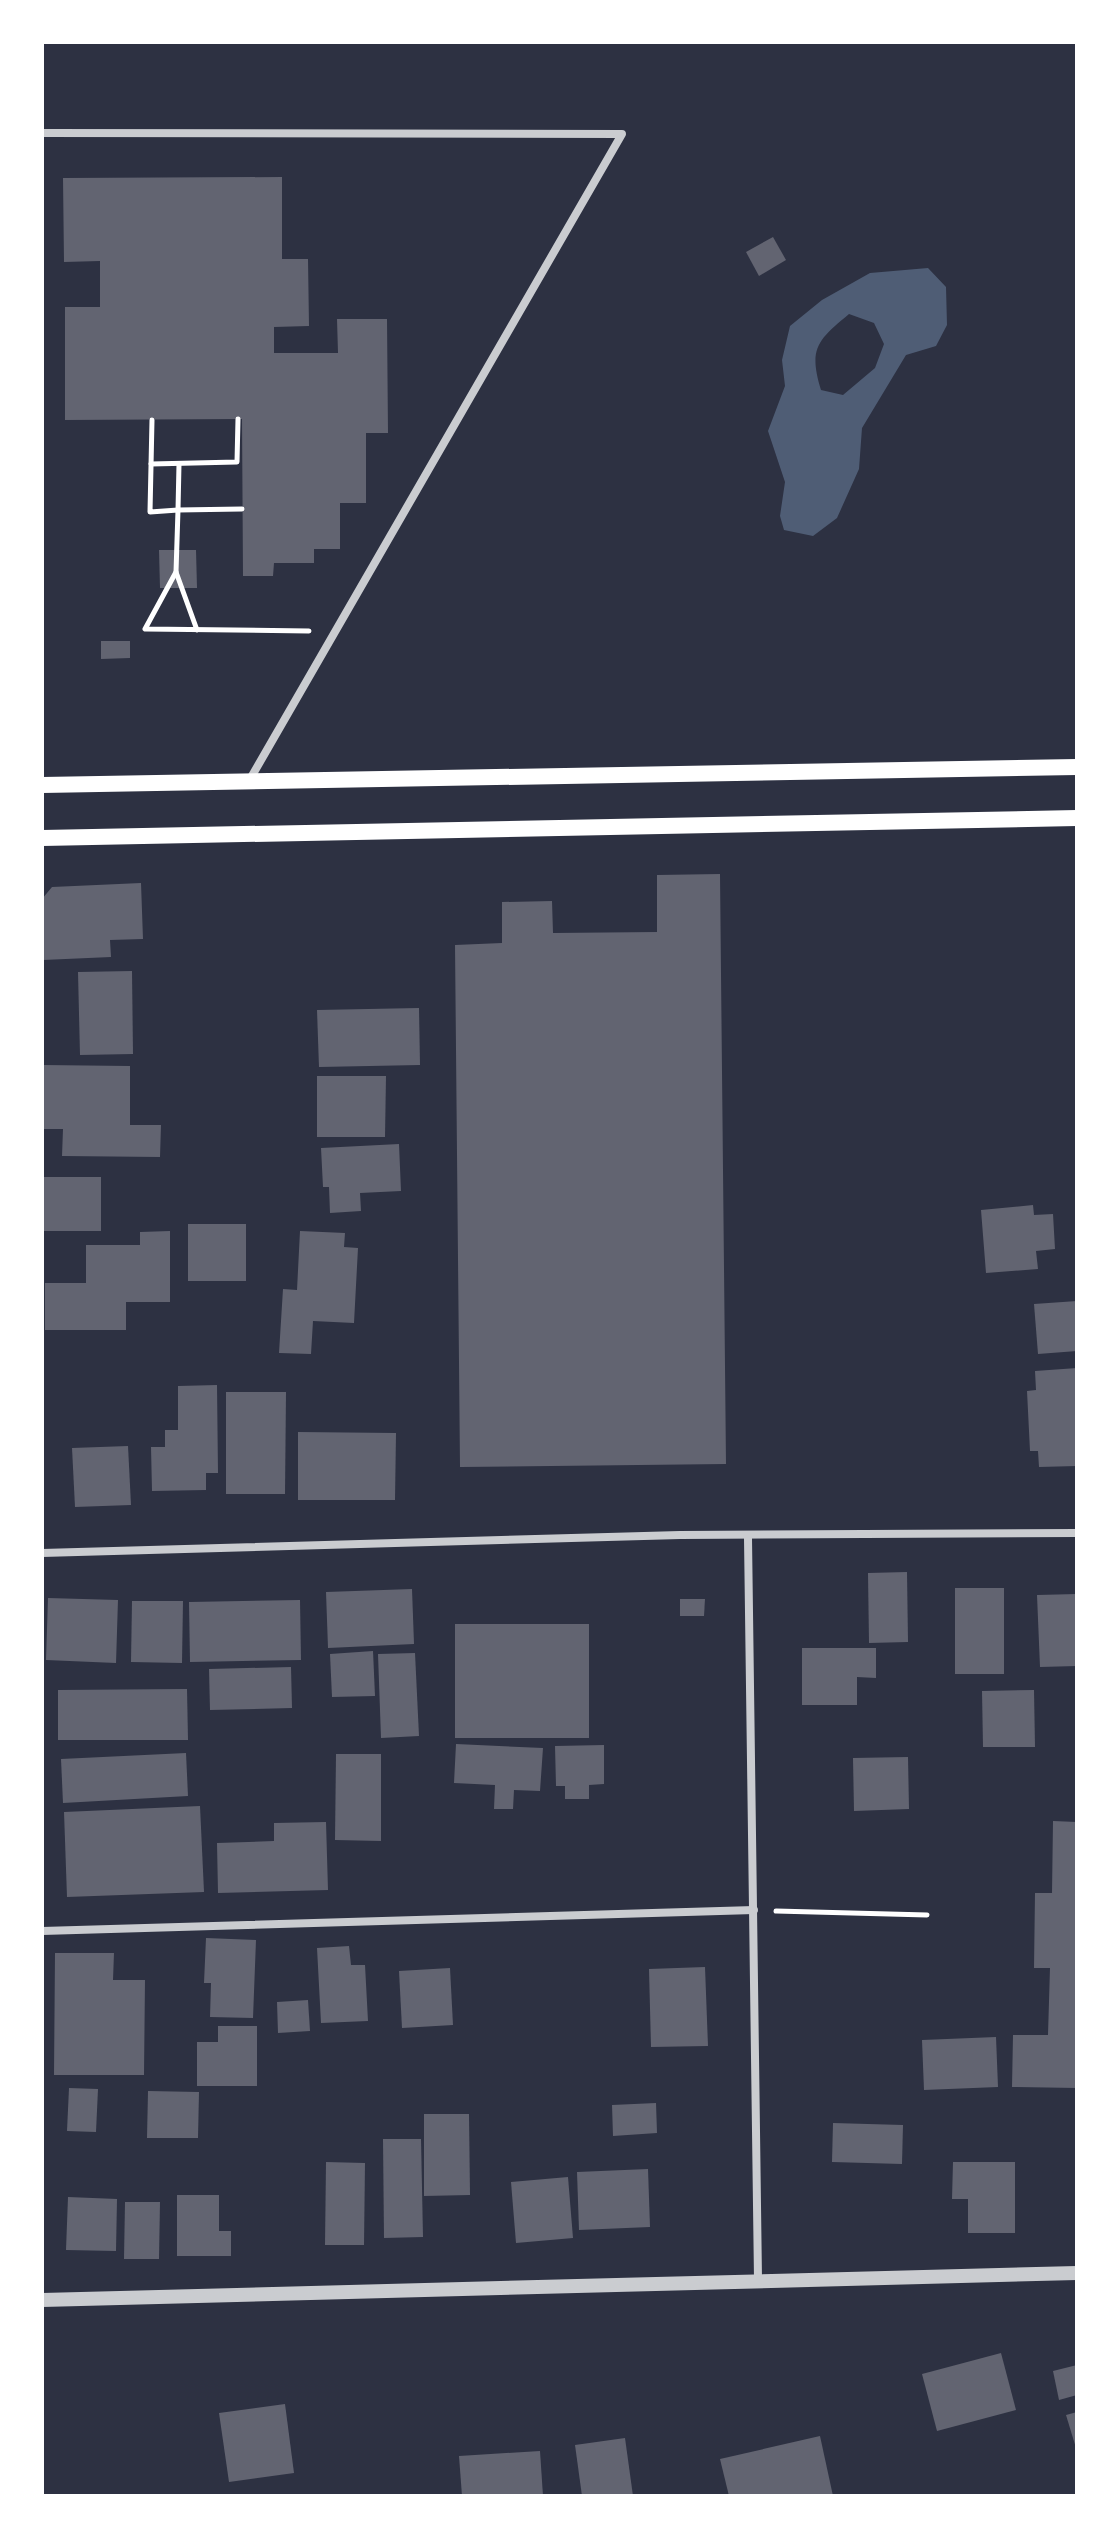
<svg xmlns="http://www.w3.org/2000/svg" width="1119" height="2538" viewBox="0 0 1119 2538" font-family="'Exo 2',sans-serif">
<rect width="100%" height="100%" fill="#2d3142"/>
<path fill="#4f5d75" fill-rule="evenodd" d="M 928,268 L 946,287 L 947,325 L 936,346 L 906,355 L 862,428 L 859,469 L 837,518 L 813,536 L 784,530 L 780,516 L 785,482 L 768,431 L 785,386 L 782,360 L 790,326 L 822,300 L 870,273 ZM 849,314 L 874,323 L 884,344 L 875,368 L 843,395 L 821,390 C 808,348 818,340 849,314 Z"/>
<g fill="#626471">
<polygon points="282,177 282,259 308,259 309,326 274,327 274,353 338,353 337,319 387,319 388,433 366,433 366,503 340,503 340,549 314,549 314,563 274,563 273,576 243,576 242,419 65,420 65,307 100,307 100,261 64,262 63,178"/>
<polygon points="773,237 786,260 759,276 746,252"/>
<polygon points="159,550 196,550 197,588 160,588"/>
<polygon points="101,641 130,641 130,658 101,659"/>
<polygon points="720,874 726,1464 460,1467 455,945 502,943 502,902 552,901 553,933 657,932 657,875"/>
<polygon points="141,883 143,939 110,940 111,957 43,960 42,899 52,887"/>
<polygon points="132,971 133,1054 80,1055 78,972"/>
<polygon points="419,1008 420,1065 319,1067 317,1010"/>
<polygon points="43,1065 130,1066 130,1125 161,1125 160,1157 62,1156 63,1129 43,1129"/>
<polygon points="317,1076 386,1076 385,1137 317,1137"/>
<polygon points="399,1144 401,1191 360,1193 361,1211 330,1213 329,1187 323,1187 321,1148"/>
<rect x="43" y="1177" width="58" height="54"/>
<polygon points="1033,1205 1034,1215 1053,1214 1055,1249 1036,1251 1038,1269 986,1273 981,1210"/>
<rect x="188" y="1224" width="58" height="57"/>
<polygon points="170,1231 170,1302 126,1302 126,1330 45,1330 45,1283 86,1283 86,1245 140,1245 140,1232"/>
<polygon points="300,1231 345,1233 344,1247 358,1248 354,1323 313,1321 311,1354 279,1353 283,1289 297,1290"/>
<polygon points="1077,1301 1077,1351 1038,1354 1034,1304"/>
<polygon points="1077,1368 1077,1466 1039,1467 1038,1451 1030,1451 1027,1391 1036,1390 1035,1371"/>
<polygon points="217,1385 218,1473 206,1473 206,1490 152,1491 151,1447 165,1447 165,1430 178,1430 178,1386"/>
<polygon points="226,1392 286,1392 285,1494 226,1494"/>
<polygon points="298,1432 396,1433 395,1500 298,1500"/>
<polygon points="128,1446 131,1505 75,1507 72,1448"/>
<polygon points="907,1572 908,1642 869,1643 868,1573"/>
<rect x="955" y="1588" width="49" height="86"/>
<polygon points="412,1589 414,1644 328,1648 326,1592"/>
<polygon points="1077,1594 1077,1666 1040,1667 1037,1595"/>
<polygon points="48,1598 118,1600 116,1663 46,1660"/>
<polygon points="680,1599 705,1599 704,1616 680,1616"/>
<polygon points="300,1600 301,1660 190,1662 189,1602"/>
<polygon points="132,1601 183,1601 182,1663 131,1662"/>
<rect x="455" y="1624" width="134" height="114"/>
<polygon points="802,1648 876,1648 876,1678 857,1677 857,1705 802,1705"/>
<polygon points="373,1651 375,1696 332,1697 330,1654"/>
<polygon points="415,1653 419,1736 381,1738 378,1654"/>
<polygon points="291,1667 292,1708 210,1710 209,1669"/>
<polygon points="187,1689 188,1740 58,1740 58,1690"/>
<polygon points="1034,1690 1035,1747 983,1747 982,1691"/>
<polygon points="456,1744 543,1748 540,1791 514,1790 513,1809 494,1809 495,1785 454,1783"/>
<polygon points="604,1745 604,1784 589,1785 589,1799 565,1799 565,1786 556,1786 555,1746"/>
<polygon points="186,1753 188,1796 63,1803 61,1759"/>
<polygon points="336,1754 381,1754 381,1841 335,1840"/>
<polygon points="908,1757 909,1809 854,1811 853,1758"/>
<polygon points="200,1806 204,1892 67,1897 64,1812"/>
<polygon points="1053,1821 1077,1822 1077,2088 1012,2087 1013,2035 1048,2035 1050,1968 1034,1968 1035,1893 1052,1893"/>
<polygon points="326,1822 328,1890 218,1893 217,1843 274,1841 274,1823"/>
<polygon points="206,1938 256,1940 253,2018 210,2017 211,1983 204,1983"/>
<polygon points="349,1946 351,1965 365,1965 368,2021 321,2023 317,1948"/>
<polygon points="55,1953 114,1953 113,1980 145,1980 144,2075 54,2075"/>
<polygon points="705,1967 708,2046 651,2047 649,1969"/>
<polygon points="450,1968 453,2025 402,2028 399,1971"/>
<polygon points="308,2000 310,2031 278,2033 277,2002"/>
<polygon points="218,2026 257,2026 257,2086 197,2086 197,2042 218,2042"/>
<polygon points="996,2037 998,2087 924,2090 922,2040"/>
<polygon points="69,2088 98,2089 96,2132 67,2131"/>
<polygon points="148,2091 199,2092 198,2138 147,2138"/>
<polygon points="656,2103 657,2133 613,2136 612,2105"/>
<polygon points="424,2114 469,2114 470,2195 424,2196"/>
<polygon points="833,2123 903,2125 902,2164 832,2162"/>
<polygon points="383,2139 421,2139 423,2237 384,2238"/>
<polygon points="326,2162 365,2163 364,2245 325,2245"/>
<polygon points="953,2162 1015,2162 1015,2233 968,2233 968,2199 952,2199"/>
<polygon points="648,2169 650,2227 579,2230 577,2172"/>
<polygon points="568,2177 573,2238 516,2243 511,2182"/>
<polygon points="177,2195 219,2195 219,2231 231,2231 231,2256 177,2256"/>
<polygon points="68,2197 117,2199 116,2251 66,2250"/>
<polygon points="125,2202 160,2202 159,2259 124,2259"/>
<polygon points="1001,2353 1016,2410 937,2431 922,2374"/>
<polygon points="1077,2365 1077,2395 1059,2400 1053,2371"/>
<polygon points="285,2404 294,2473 229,2482 219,2413"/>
<polygon points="1077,2412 1077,2448 1076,2448 1066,2415"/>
<polygon points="820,2436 833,2496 729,2496 720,2459"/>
<polygon points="625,2438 633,2496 582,2496 575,2445"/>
<polygon points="540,2451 543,2496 462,2496 459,2456"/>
</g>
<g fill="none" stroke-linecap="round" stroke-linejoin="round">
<g stroke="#fff" stroke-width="5">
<polyline points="152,420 150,512 178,510 176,572 197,630"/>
<polyline points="151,464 237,462 238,419"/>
<polyline points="179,464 178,510 242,509"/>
<polyline points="176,572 145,629 309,631"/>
<polyline points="776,1911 927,1915"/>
</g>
<g stroke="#caccd0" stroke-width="8">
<polyline points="42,133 622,134 249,781"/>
<polyline points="748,1538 758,2279"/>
<polyline points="42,1553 680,1535 1077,1533"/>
<polyline points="42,1931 754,1910"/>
</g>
<polyline stroke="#caccd0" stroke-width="14" points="42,2300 1077,2273"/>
<g stroke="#fff" stroke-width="16">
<polyline points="42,785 1077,767"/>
<polyline points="42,838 1077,818"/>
</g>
</g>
<rect width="1119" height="2538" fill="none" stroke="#ffffff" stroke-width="88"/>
</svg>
